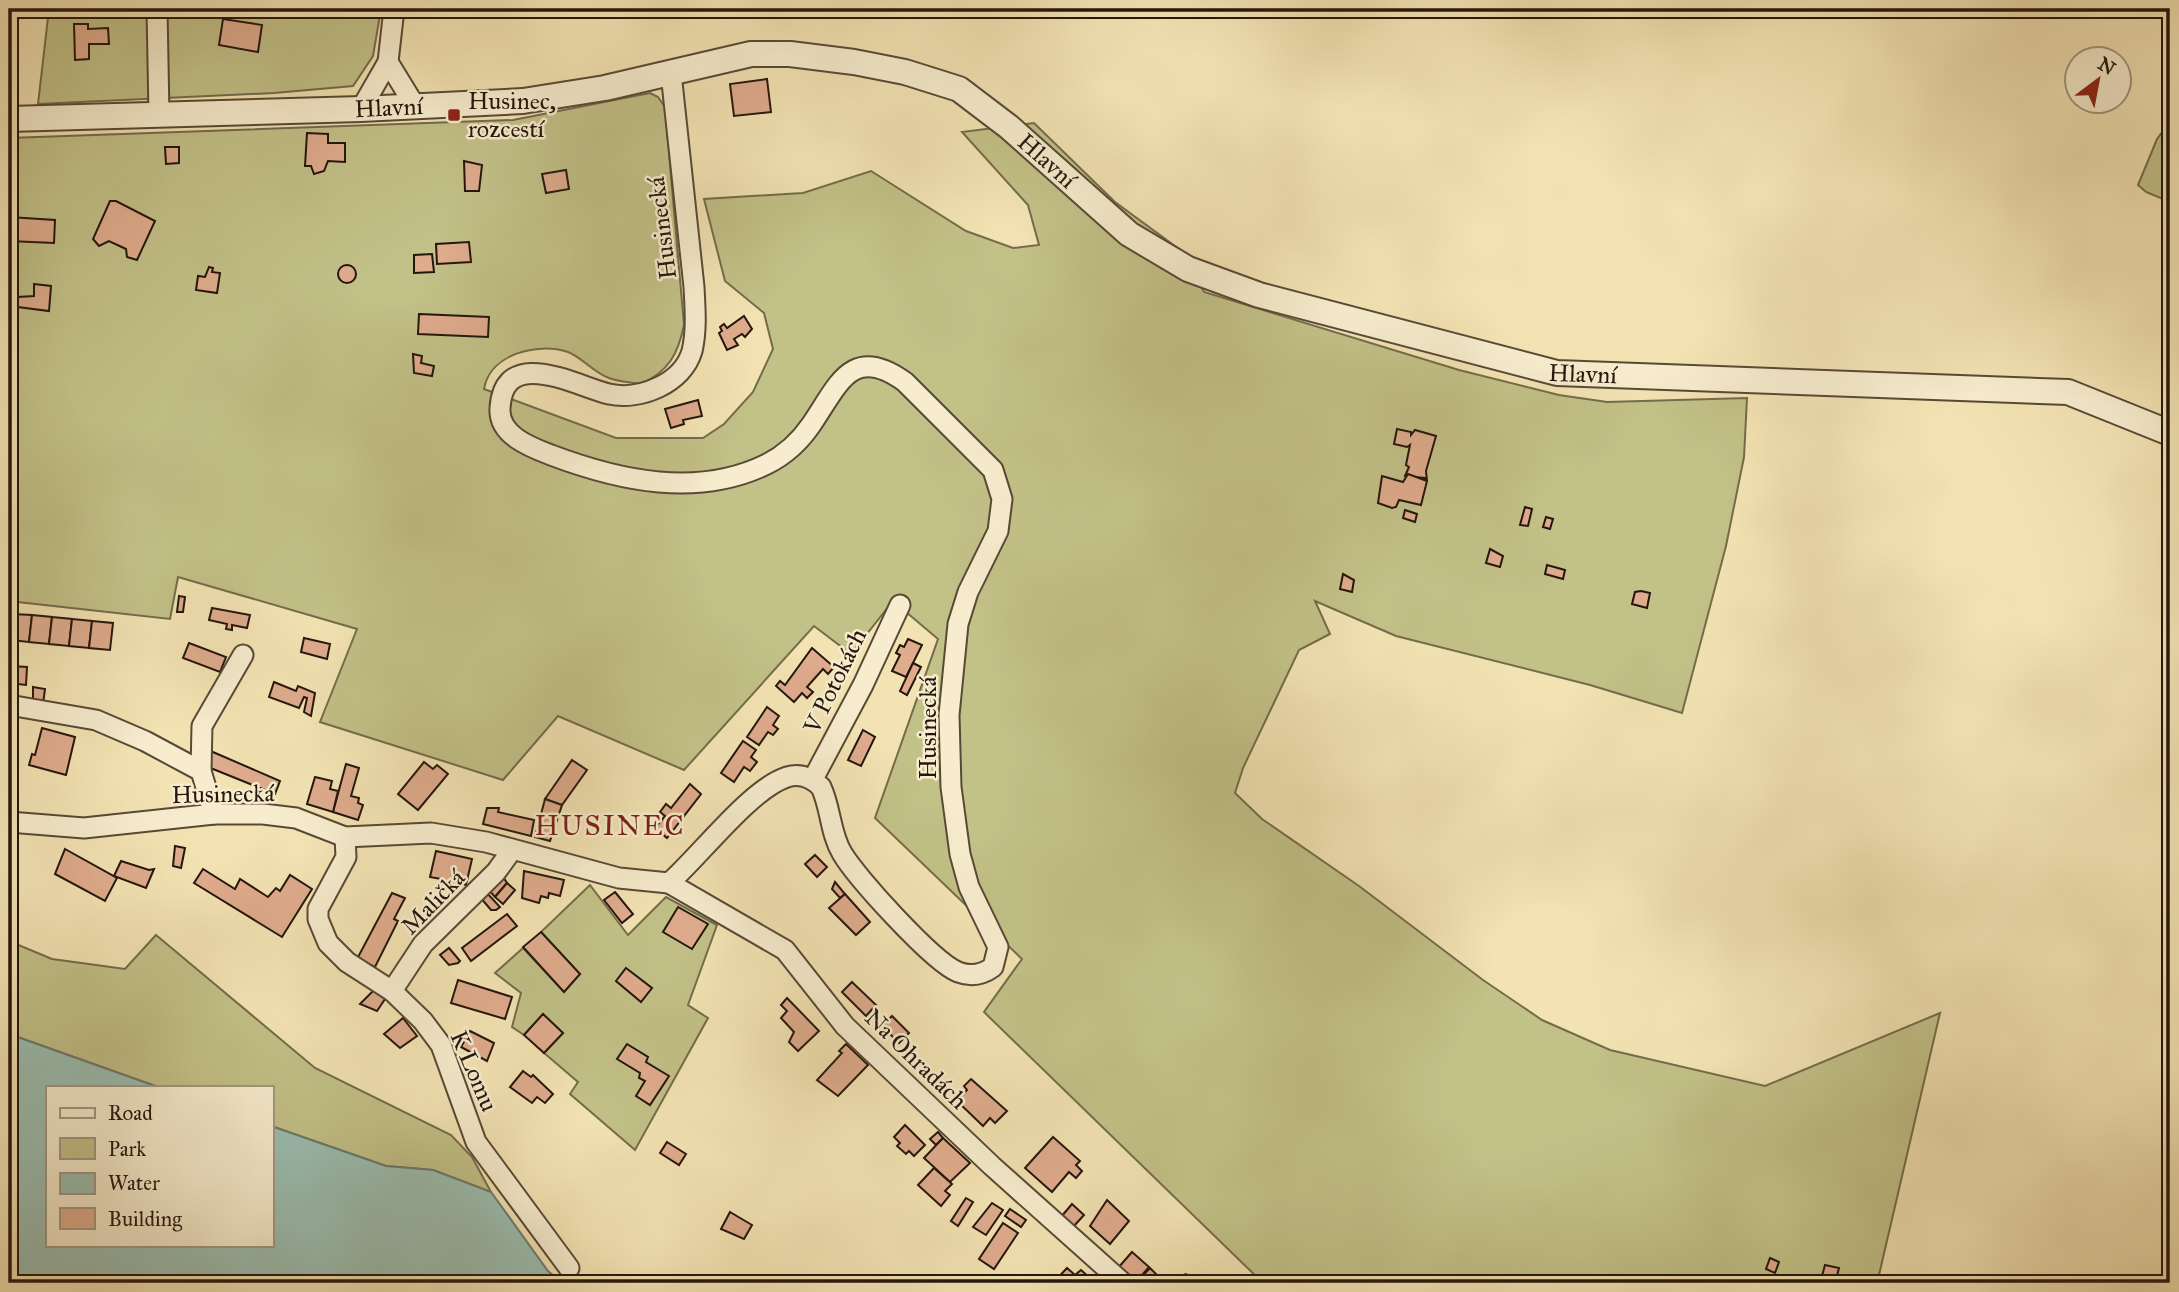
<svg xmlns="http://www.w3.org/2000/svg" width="2179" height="1292" viewBox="0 0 2179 1292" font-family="'IM FELL Great Primer',serif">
<rect width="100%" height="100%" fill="#f3e3b3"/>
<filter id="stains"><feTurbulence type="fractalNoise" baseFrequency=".00286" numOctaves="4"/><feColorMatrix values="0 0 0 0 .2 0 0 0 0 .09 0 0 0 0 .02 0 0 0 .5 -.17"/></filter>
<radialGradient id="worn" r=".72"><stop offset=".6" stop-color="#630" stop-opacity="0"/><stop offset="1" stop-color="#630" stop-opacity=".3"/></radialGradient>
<g fill="#c2c188" stroke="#736c4a" stroke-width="2">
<polygon points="49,9 381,9 373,56 353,86 274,93 38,104"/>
<path d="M 650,93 L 658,97 L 665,107 L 684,325 C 678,354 669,371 641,384 C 631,382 619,382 609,378 C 594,373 583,358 568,352 C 537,342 490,354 484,389 L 616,438 L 703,438 L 724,424 L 753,392 L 773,349 L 764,313 L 725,281 L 704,199 L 803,193 L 871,171 L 966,231 L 1013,248 L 1039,245 L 1028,205 L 962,132 L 1034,123 L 1115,202 L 1183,252 L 1204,292 L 1459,370 L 1559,395 L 1607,402 L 1747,398 L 1744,457 L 1726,546 L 1682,713 L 1590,685 L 1396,636 L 1315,601 L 1330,634 L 1299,650 L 1243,768 L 1235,793 L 1262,819 L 1359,886 L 1483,980 L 1542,1020 L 1610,1050 L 1765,1086 L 1940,1013 L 1879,1275 L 1883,1283 L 1263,1283 L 984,1012 L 1022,959 L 875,818 L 938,639 L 893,601 L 851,654 L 814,626 L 684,770 L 558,716 L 503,780 L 320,722 L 357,629 L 178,577 L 170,619 L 9,601 L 9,138 L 513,120 Z"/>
<polygon points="2170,122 2170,202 2146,192 2138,185 2157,139"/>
<polygon points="590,885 628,935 666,897 717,925 688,1005 708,1018 635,1150 570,1094 578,1082 544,1053 563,1033 543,1014 524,1035 512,1027 521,993 495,973 523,948 564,992 580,974 541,932"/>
<polygon points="156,935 315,1068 451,1135 472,1157 491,1192 433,1170 386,1166 271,1126 271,1087 158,1087 9,1034 9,941 52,959 125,969"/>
</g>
<polygon fill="#9bbeb1" stroke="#6b7b6f" stroke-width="2" points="9,1034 158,1087 47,1087 47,1245 271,1245 271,1126 386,1166 433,1170 491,1192 548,1271 562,1283 37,1283 9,1272"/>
<g fill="#dfac8d" stroke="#24160d" stroke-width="2">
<polygon points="223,19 262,25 258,52 219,45"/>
<polygon points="9,24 15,26 9,49"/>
<polygon points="74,24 88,24 88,29 108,28 109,44 89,44 89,59 75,60"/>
<polygon points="767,79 771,112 734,116 730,84"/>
<polygon points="307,133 328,134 328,143 345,143 345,162 328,161 324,171 314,174 311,166 305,166"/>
<polygon points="165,147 179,147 179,163 166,164"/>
<polygon points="464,161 482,165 479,191 465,191"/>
<polygon points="566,170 569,189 546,193 542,174"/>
<polygon points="110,201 116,201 155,221 137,260 127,257 126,249 109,241 99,246 93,239"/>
<polygon points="9,217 55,220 54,243 9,241"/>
<polygon points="469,242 471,262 437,264 436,244"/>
<polygon points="432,254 434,272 414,273 414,255"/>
<circle cx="347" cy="274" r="9"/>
<polygon points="209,267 213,268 212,272 220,273 217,293 196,290 198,276 205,277"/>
<polygon points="34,284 51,286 49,311 18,307 18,297 34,296"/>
<polygon points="419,314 489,317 488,337 418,334"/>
<polygon points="744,316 752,329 745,337 742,334 734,339 738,345 727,350 719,333 722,331 720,327 724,324 727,328"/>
<polygon points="413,354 422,356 421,363 434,366 432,376 414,373"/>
<polygon points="698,400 702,416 683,420 684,424 671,428 665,409"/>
<polygon points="1397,429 1411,432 1411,435 1415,430 1436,436 1426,471 1427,481 1425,478 1405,476 1409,467 1406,465 1410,445 1407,447 1394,444"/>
<polygon points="1408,474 1427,481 1421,505 1399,500 1396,507 1392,508 1378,503 1382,476 1403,482"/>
<polygon points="1525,507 1532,509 1528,526 1520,525"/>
<polygon points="1405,510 1417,514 1415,522 1403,518"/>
<polygon points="1546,517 1553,519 1550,529 1543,527"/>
<polygon points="1490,549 1503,556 1500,567 1486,563"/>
<polygon points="1547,565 1565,570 1563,579 1545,574"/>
<polygon points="1343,574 1354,580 1352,592 1340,589"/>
<polygon points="1641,591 1650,593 1647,608 1632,604 1635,592"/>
<polygon points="179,596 185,597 183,612 177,612"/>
<polygon points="212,608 250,615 247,628 232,625 232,630 226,629 227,624 209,620"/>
<polygon points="12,614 32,615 29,642 10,640"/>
<polygon points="32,615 52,617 49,644 29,642"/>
<polygon points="52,617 72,619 69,646 49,644"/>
<polygon points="72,619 92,621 89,648 69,646"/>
<polygon points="92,621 113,623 110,650 89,648"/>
<polygon points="304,638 330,644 327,659 301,652"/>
<polygon points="908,639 922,645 906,677 892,671 900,655 896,653 900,645 904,647"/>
<polygon points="189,643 226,657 220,672 183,658"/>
<polygon points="812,648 834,667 828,674 823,669 807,687 813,692 807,698 802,693 794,702 776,686 780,681 785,685"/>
<polygon points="913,663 921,667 907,695 900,691"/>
<polygon points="11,666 27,667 26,685 9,683"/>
<polygon points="274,682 296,691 298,686 315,693 311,716 304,712 307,698 304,697 299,708 269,697"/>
<polygon points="33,687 45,689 43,704 33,703"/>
<polygon points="767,707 779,716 773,725 778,729 773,735 768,732 759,745 747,737"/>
<polygon points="42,728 75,737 66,775 29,765 32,754 35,755"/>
<polygon points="863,730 875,737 861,766 848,760"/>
<polygon points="743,741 756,750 751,757 757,762 750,771 744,767 734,782 721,773"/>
<polygon points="206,749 280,781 275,794 208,767"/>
<polygon points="572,760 587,770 562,805 545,799"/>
<polygon points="424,762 433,769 437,765 448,774 418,810 398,794"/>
<polygon points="346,764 359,768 351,796 359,798 358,803 363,805 358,820 333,812"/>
<polygon points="315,777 332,781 330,789 338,791 333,812 307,804"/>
<polygon points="690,784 701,794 667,838 655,828 665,816 660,812 666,804 671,808"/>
<polygon points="545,799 562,805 550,841 535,837"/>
<polygon points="487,808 499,808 498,812 534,820 531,836 483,824"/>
<polygon points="175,846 185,848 181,868 173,866"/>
<polygon points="65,849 117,878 105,901 55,874"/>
<polygon points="436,851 472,859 466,885 459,884 458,888 440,884 441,879 430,877"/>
<polygon points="815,855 827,867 817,877 805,864"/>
<polygon points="121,861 149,870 154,869 146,888 114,876"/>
<polygon points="203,869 235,889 240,879 268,897 276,888 280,891 290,875 312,889 282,937 194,883"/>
<polygon points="524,871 564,880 560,896 549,893 548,898 541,896 539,903 522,898"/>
<polygon points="502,875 507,883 495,897 488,889"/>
<polygon points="835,882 845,894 840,898 832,889"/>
<polygon points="507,883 515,890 503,904 495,897"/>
<polygon points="486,892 500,907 496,910 491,910 480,897"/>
<polygon points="615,892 633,914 622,923 604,900"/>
<polygon points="392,893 405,898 394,919 398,921 375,967 357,959"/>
<polygon points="845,894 870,922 856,935 829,908"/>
<polygon points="678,907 708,924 692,949 663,932"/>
<polygon points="507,914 517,926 471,961 462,948"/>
<polygon points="541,932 580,974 564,992 523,947"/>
<polygon points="449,948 460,961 458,963 449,965 440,955"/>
<polygon points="626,968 652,988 641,1002 616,981"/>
<polygon points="458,980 512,997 505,1019 451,1003"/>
<polygon points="852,982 876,1005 866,1016 842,992"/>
<polygon points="376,988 387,996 377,1011 360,1004"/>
<polygon points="787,998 819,1031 798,1051 789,1042 794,1032 781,1018 787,1011 781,1005"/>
<polygon points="543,1014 563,1033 544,1053 524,1035"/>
<polygon points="892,1016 909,1033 899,1043 882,1026"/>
<polygon points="403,1018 417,1036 400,1048 384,1034"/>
<polygon points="470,1031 494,1043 487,1061 461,1047"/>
<polygon points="627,1044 648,1057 646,1062 669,1076 650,1105 636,1096 645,1081 639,1078 640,1073 617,1059"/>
<polygon points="846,1044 868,1065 838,1096 817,1080 842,1053 839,1051"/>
<polygon points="523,1071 531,1077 533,1075 553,1094 545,1103 537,1097 532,1103 510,1087"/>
<polygon points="971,1079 1007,1111 995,1123 990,1118 983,1126 957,1101 967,1090 964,1086"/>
<polygon points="905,1125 925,1145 914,1156 909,1151 906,1154 897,1146 900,1143 894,1137"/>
<polygon points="938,1132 943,1138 936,1145 930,1139"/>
<polygon points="1053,1137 1080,1161 1076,1165 1082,1171 1076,1178 1069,1172 1052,1192 1025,1168"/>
<polygon points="943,1138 970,1163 950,1182 924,1158"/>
<polygon points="667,1142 686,1154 679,1165 660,1153"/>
<polygon points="934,1168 952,1184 945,1191 950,1195 941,1206 918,1185"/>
<polygon points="966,1198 973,1202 958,1226 951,1221"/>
<polygon points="1107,1200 1129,1221 1110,1244 1090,1226"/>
<polygon points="992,1203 1003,1210 986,1235 973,1227"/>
<polygon points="1072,1204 1084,1215 1073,1227 1061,1217"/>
<polygon points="1010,1209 1026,1220 1021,1227 1005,1216"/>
<polygon points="730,1212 752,1225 744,1239 721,1229"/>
<polygon points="1003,1223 1018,1233 994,1269 979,1259"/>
<polygon points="1132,1252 1149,1267 1135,1283 1118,1268"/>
<polygon points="1770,1258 1779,1262 1775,1273 1766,1269"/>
<polygon points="1825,1265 1839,1268 1836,1280 1822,1276"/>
<polygon points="1067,1268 1075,1275 1081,1270 1090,1278 1086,1283 1053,1283"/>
<polygon points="1150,1268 1157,1275 1149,1283 1140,1283 1138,1281"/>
<polygon points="1186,1274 1193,1278 1189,1283 1166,1283 1165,1281"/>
</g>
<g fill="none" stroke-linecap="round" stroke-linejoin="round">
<g stroke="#584936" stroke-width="23">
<g id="minor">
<polyline points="157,9 159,115"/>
<polyline points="394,9 388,62 415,106"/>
<polyline points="361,109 388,62"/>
<polyline points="9,705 96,720 145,741 201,771"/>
<polyline points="813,779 863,685 900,605"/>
<polyline points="214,814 201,771 202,726 243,655"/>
<path d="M 9,822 L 84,828 L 214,814 L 263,814 L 296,818 L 345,837 L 431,833 L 486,842 L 619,878 L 669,883 C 700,856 750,789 787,777 C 800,773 811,777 821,787 C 831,808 830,833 842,853 C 856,877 933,962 958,972 C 971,977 982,975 993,967 L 998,947 L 969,887 L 960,854 L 951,787 L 949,715 L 958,624 L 968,592 L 998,531 L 1002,499 L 993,470 L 905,382 C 851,343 838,386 811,425 C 800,441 785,455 767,464 C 698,498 620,481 551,455 C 530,447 498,435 500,408 C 504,344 578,387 609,394 C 640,401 683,383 692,351 C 697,330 695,308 694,287 L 671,73"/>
<polyline points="345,837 346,857 318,909 318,919 328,943 347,962 392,991 423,1021 441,1045 476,1142 569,1268"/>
<polyline points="669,883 785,950 845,1026 992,1166 1123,1283"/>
<polyline points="392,991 423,944 496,872 512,850"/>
</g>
</g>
<g stroke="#584936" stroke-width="28">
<g id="tertiary">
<path id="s1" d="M 9,119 L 361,109 L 523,101 L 605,88 L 751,54 L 790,54 L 854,62 L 905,72 L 959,89 L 1009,127 L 1129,234 L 1188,269 L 1259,295 L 1557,373 L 2068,392 L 2170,433"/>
</g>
</g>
<use href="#minor" stroke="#f7edce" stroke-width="19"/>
<use href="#tertiary" stroke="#f7edce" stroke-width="24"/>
</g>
<rect fill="#8f2418" stroke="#f7edce" stroke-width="2.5" x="447" y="108" width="14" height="14" rx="3.5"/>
<g text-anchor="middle" stroke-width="5" stroke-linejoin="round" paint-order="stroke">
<g font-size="24" fill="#24160d" stroke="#f7edce" text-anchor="start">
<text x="468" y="109">Husinec,<tspan x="468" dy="28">rozcestí</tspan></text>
</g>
<g font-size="24" fill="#24160d" stroke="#f7edce">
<text dy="8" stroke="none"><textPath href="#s1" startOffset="380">Hlavní</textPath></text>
<text dy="8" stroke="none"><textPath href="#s1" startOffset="1073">Hlavní</textPath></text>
<text transform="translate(662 228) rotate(-97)" y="8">Husinecká</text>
<text dy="8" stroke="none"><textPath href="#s1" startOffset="1661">Hlavní</textPath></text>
<text transform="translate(835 681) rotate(-64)" y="8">V Potokách</text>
<text transform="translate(928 728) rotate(-90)" y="8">Husinecká</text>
<text transform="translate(223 794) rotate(-1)" y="8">Husinecká</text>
<text transform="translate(433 902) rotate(-46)" y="8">Maličká</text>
<text transform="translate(916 1059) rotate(44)" y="8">Na Ohradách</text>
<text transform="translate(474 1071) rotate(67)" y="8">K Lomu</text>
</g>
<g font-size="28" letter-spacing="2" fill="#7a1f14" stroke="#f7edce">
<text x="610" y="835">HUSINEC</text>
</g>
</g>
<rect width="2179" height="1292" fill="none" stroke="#f3e3b3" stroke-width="35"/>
<rect x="10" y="10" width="2158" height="1271" fill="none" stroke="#24160d" stroke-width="3.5"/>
<rect x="18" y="18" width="2144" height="1257" fill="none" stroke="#24160d" stroke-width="2"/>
<rect x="46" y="1086" width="228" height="161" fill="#f7edce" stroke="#a39781" stroke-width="2"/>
<rect x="60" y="1108" width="35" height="10" fill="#f7edce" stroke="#a39781" stroke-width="2"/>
<text x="108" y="1120" font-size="21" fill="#24160d">Road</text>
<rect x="60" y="1138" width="35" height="21" fill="#c2c188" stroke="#a39781" stroke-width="2"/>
<text x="108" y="1156" font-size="21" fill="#24160d">Park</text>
<rect x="60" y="1173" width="35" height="21" fill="#9bbeb1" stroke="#a39781" stroke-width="2"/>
<text x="108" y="1190" font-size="21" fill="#24160d">Water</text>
<rect x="60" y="1208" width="35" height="21" fill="#dfac8d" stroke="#a39781" stroke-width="2"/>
<text x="108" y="1226" font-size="21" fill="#24160d">Building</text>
<g transform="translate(2098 80) rotate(32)"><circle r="33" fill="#f7edce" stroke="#a39781" stroke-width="2"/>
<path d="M0-5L12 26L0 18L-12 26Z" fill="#8f2418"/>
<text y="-10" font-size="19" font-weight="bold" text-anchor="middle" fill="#24160d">N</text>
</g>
<rect width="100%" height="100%" filter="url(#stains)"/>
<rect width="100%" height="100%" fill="url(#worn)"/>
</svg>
